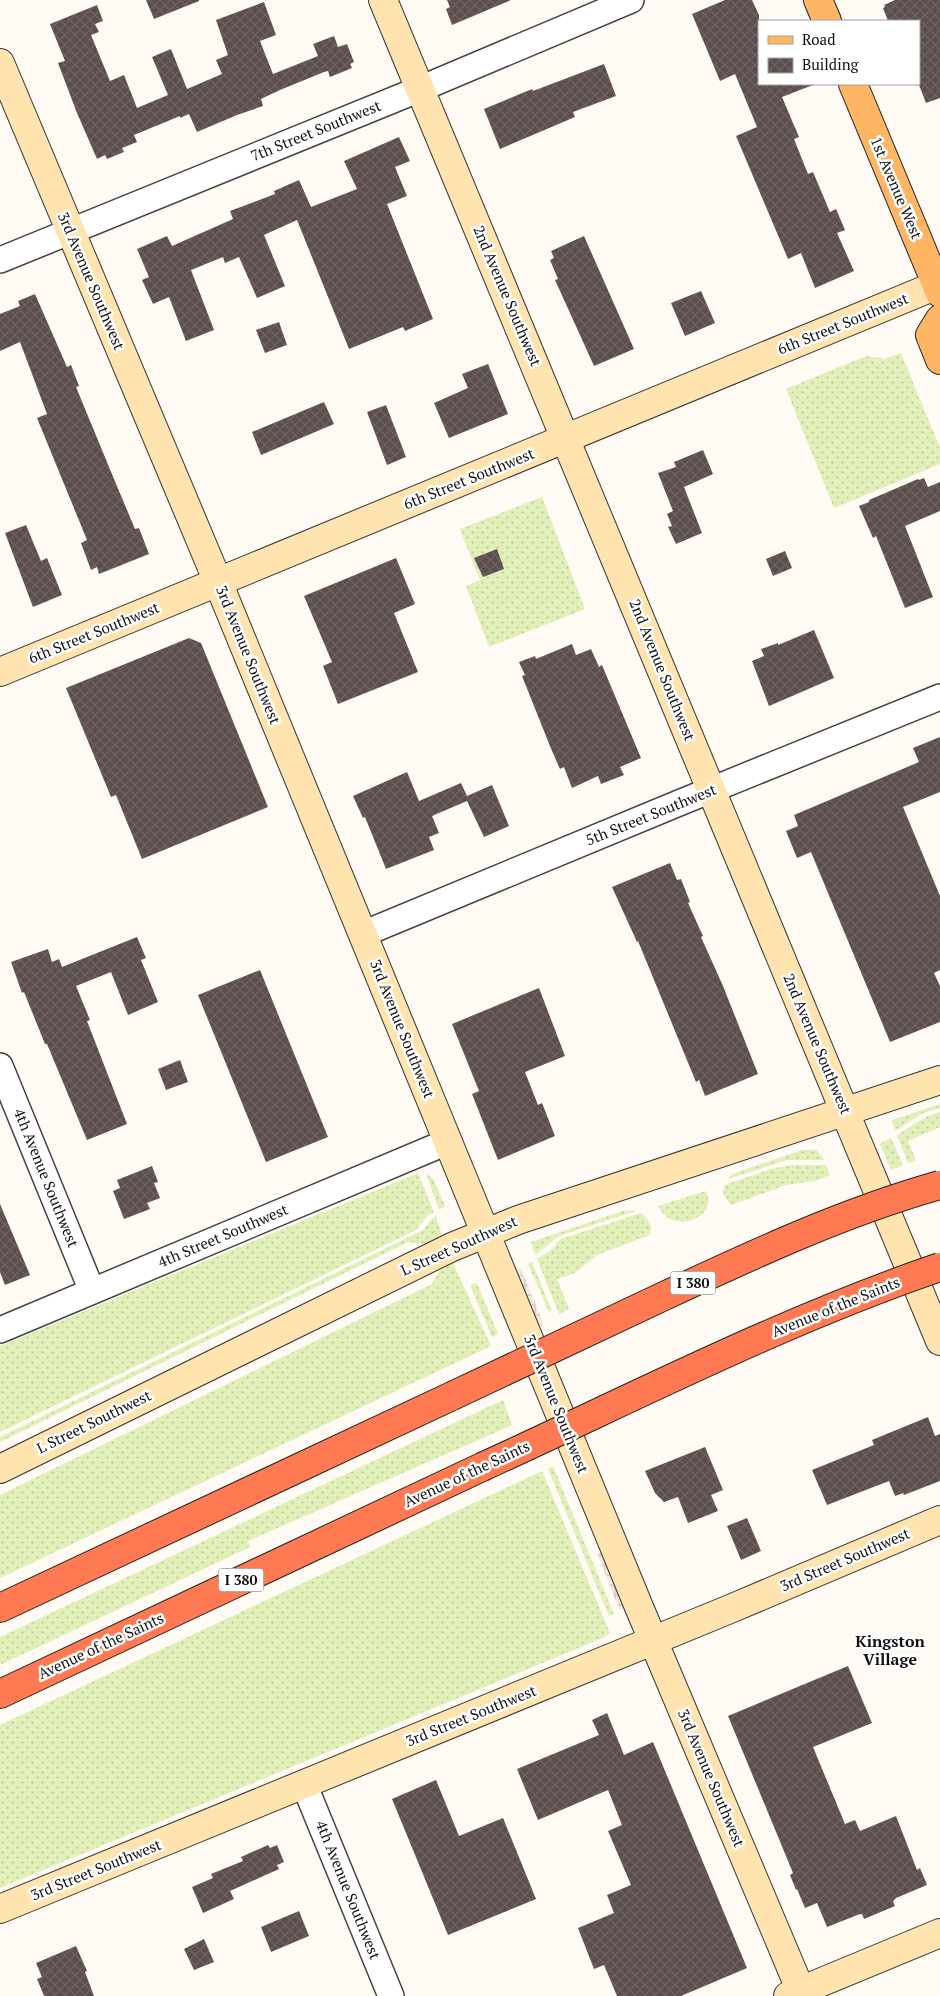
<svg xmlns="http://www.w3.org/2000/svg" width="940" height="1996" viewBox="0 0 940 1996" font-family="'PT Serif',serif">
<defs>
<pattern id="grass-dots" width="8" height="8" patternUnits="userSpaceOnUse" patternTransform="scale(1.25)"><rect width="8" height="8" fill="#e1efb8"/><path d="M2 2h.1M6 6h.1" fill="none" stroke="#c0cc9d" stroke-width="1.8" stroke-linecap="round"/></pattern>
<pattern id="plaza-grid" width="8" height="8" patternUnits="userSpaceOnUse" patternTransform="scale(1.25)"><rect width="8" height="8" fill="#f2e9e0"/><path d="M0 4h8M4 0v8" fill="none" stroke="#cec7bf"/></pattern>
<pattern id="building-cross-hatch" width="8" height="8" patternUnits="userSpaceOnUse" patternTransform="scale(1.25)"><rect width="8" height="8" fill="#5b4e4c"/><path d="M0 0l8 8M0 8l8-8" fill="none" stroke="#6e6362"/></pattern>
</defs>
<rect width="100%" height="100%" fill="#fffaf4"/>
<g fill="url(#grass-dots)">
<polygon points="901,353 940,448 940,464 834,508 786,389 866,356 885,359"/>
<polygon points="542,497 585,609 489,647 466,586 480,580 460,529"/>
<polygon points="940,1104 940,1108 923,1113 895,1131 892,1120"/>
<polygon points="940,1112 940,1127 908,1141 916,1160 908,1163 897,1135 928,1116"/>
<polygon points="891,1138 903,1165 891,1170 880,1144"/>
<polygon points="802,1150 817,1150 824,1160 787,1160 728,1179 732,1174"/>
<polygon points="790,1165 826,1165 830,1175 815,1181 786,1185 731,1205 723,1194 724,1185 771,1169"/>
<polygon points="418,1173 434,1212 428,1215 416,1230 0,1432 0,1346"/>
<polygon points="426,1173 433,1179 445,1206 439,1210"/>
<path d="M 706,1191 C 719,1218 672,1236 658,1206 Z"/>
<polygon points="625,1210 636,1211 559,1236 535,1255 531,1242"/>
<path d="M 641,1213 C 648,1218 653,1226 650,1235 L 597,1255 L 575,1273 L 557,1279 L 569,1309 L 559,1314 L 537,1259 L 550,1251 L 561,1239 Z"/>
<polygon points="436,1216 442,1235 426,1244 408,1242 0,1442 0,1437 423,1230 432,1219"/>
<polygon points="532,1262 552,1311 549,1312 528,1264"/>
<polygon points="453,1263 491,1346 0,1578 0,1495 432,1284 439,1271"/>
<polygon points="477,1283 498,1334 492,1337 470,1285"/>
<polygon points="503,1400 512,1425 248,1541 250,1547 0,1665 0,1637"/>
<polygon points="553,1466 614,1614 609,1616 548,1469"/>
<polygon points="542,1471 610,1633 605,1637 0,1888 0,1725"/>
</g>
<g fill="url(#plaza-grid)">
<polygon points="518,1269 521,1269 543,1322 542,1326 534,1319 515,1270"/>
<polygon points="601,1552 604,1554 626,1608 622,1610 619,1609 597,1553"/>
</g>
<g fill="url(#building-cross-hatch)">
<polygon points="146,0 199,0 199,1 154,19"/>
<polygon points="447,0 511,0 452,25 446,9 450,7"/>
<polygon points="725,0 752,0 759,15 759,84 813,84 813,85 782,97 799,137 794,139 808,174 813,172 830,212 836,209 845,230 837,233 854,271 815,288 801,253 788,259 736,136 757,127 735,74 720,81 692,14"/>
<polygon points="895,0 940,0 940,98 926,103 919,85 919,21 888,21 883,8 885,7 884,5"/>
<polygon points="264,2 276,35 260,41 273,74 318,56 313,44 334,36 338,47 347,44 354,62 350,64 352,68 330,77 328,71 324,72 280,90 261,99 263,106 237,115 197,132 189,114 180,118 180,116 134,135 137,142 122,148 124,152 107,159 105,155 97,159 77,113 58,63 65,61 50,24 97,5 103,21 95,24 99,32 91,35 110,81 124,75 137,108 168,95 152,57 171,49 187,89 222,74 216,60 228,55 216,20"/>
<polygon points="604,64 616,96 573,112 575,117 500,149 484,109 532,89 533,91"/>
<polygon points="399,137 410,161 395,167 407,196 387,204 433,319 405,331 403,327 349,349 297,220 264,235 285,286 257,298 239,257 225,263 223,257 191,270 214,330 186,341 169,297 153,304 142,280 149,277 137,249 167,236 172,246 233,219 230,211 275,194 274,191 299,180 311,207 357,189 344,161"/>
<polygon points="584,236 634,349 594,366 555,280 558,279 550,260 554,258 551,251"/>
<polygon points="701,291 715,323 685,336 671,303"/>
<polygon points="35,294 67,367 71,365 79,386 76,387 114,479 135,529 139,528 149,554 99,574 97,567 91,570 81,543 87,540 37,418 47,414 20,342 0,351 0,314 20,306 18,301"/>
<polygon points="279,322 287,345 265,353 256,330"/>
<polygon points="488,364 508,414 449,438 434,403 468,388 462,374"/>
<polygon points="324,402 334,424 261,455 252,432"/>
<polygon points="386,405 406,457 387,465 367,412"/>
<polygon points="703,450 713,474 684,487 702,533 676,544 668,527 672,526 667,514 673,511 658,473 676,467 674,462"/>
<polygon points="924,478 928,487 940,482 940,511 905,526 933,597 905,608 876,536 873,538 859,506 869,502 869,500 918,479 919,480"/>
<polygon points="26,525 41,561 47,558 62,595 33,607 5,533"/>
<polygon points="497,549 504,569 483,577 474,558"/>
<polygon points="785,551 792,568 773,576 766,559"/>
<polygon points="396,558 415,604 394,613 418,672 338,704 323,666 332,662 304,596"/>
<polygon points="814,630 834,678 769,706 752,661 764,656 761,649 778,643 778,645"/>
<polygon points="189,638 201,643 268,807 142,859 116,795 111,797 66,688"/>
<polygon points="572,644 576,655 591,649 599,667 602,665 641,758 620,767 624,775 601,784 598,776 572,788 564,767 560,769 552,751 522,676 525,675 519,662 535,656 536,659"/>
<polygon points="940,737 940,792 903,807 940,896 940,970 934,973 940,986 940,1022 890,1042 811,852 797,858 786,831 798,826 794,815 919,762 913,748"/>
<polygon points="407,772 419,801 461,783 467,796 492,785 509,826 484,837 467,801 432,816 439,833 429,837 434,850 386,869 365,817 363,818 353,796"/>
<polygon points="670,863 677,880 681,879 690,902 688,903 703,936 701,937 723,986 758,1074 705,1096 699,1080 696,1082 638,941 637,942 612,887"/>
<polygon points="137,937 146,958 141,960 158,1002 128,1015 111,972 76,986 90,1020 87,1021 127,1124 87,1140 47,1044 45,1044 24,992 22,993 11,962 48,949 52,962 59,959 62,967"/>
<polygon points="260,970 328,1137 266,1162 198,995"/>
<polygon points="539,988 565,1056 525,1072 538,1105 542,1103 555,1136 498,1160 472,1094 479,1091 452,1024"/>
<polygon points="180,1060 188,1082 166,1090 158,1069"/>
<polygon points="152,1166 158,1182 154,1183 160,1198 147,1203 150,1209 124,1219 113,1191 120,1188 117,1180"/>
<polygon points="0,1204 30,1275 5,1285 0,1272"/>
<polygon points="928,1417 935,1436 940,1434 940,1481 904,1495 903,1493 895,1496 889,1481 827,1505 812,1470 874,1445 872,1440"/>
<polygon points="705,1447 723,1490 711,1495 718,1511 688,1523 678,1497 664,1502 655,1493 645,1471"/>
<polygon points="747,1518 761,1551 741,1560 727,1526"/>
<polygon points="848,1666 872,1723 813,1747 845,1824 855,1820 860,1831 896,1816 917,1870 920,1868 927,1885 896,1898 893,1901 895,1906 864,1919 862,1914 860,1914 827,1927 817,1903 805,1908 797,1889 796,1890 790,1875 793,1873 728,1716"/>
<polygon points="607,1713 624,1755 653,1742 747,1968 681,1996 617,1996 604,1965 594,1969 578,1928 614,1913 607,1895 631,1885 608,1831 622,1825 608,1790 538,1820 517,1769 599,1735 592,1720"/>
<polygon points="436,1780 459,1836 503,1818 536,1899 448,1935 392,1799"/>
<polygon points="268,1845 270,1848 277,1845 284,1862 277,1865 279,1869 230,1891 234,1899 203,1913 192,1887 213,1878 211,1874 243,1861 241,1857"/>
<polygon points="299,1911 309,1936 271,1952 261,1927"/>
<polygon points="204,1939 214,1962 194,1970 184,1949"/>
<polygon points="76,1946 87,1971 85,1972 94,1996 44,1996 37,1979 42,1977 36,1963"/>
</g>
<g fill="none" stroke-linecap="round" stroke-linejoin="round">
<g stroke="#444" stroke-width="28">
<g id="street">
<polyline points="0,260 420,89 631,0"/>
<polyline points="363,934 679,803 940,697"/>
<polyline points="0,1066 92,1291"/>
<polyline points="0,1330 447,1142"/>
<polyline points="304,1784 391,1996"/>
</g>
</g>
<g stroke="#333" stroke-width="30">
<g id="secondary">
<polyline points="383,0 940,1341"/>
<polyline points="0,63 218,582 639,1607 803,1996"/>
<polyline points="0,672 937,285"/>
<polyline points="0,1469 452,1247 518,1220 940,1080"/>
<polyline points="0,1909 730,1609 940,1520"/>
<polyline points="788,1996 940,1933"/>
</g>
</g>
<g stroke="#222" stroke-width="30">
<g id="primary">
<polyline points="818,0 827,21"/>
<polyline points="853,84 940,293"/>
<polyline points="940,319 930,335 940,360"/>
</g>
</g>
<g stroke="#222" stroke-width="30">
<g id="highway">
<polyline points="0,1608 452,1396"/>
<polyline points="0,1694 482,1467"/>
</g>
</g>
<use href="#street" stroke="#fff" stroke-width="25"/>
<use href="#secondary" stroke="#ffe4af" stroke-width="28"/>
<use href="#primary" stroke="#ffb664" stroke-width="28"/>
<use href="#highway" stroke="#ff7a52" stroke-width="28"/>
<g stroke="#222" stroke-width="30" stroke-linecap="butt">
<g id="highway-bridge">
<path d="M 452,1396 C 522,1363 592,1330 662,1297 C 752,1255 844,1212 940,1185"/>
<path d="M 482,1467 C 633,1398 782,1321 940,1267"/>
</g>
</g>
<use href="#highway-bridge" stroke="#ff7a52" stroke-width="28"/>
</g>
<g text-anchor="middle" stroke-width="5" stroke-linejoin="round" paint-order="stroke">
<g fill="#fff" stroke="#585858" stroke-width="1">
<rect x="670.5" y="1271.5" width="45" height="23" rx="4"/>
<rect x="218.5" y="1568.5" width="45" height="23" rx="4"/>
</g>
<g font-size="14" font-weight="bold" fill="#111">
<text x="693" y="1288">I 380</text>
<text x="241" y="1585">I 380</text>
</g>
<g font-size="15" fill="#111" stroke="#fff">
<text transform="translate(316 131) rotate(-22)" y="5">7th Street Southwest</text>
<text transform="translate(896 188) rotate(67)" y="5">1st Avenue West</text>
<text transform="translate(91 281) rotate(67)" y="5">3rd Avenue Southwest</text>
<text transform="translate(507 296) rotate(67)" y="5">2nd Avenue Southwest</text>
<text transform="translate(843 324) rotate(-22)" y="5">6th Street Southwest</text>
<text transform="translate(469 479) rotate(-22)" y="5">6th Street Southwest</text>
<text transform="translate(94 633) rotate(-22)" y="5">6th Street Southwest</text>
<text transform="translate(248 655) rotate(68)" y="5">3rd Avenue Southwest</text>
<text transform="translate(662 670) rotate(68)" y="5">2nd Avenue Southwest</text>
<text transform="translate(651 815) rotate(-22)" y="5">5th Street Southwest</text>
<text transform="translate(402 1029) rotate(68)" y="5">3rd Avenue Southwest</text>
<text transform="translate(817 1044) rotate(67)" y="5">2nd Avenue Southwest</text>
<text transform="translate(46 1178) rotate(68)" y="5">4th Avenue Southwest</text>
<text transform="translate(223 1236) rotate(-23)" y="5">4th Street Southwest</text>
<text transform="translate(459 1246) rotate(-24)" y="5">L Street Southwest</text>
<text transform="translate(836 1307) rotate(-22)" y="5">Avenue of the Saints</text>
<text transform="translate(556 1404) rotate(68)" y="5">3rd Avenue Southwest</text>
<text transform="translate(94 1422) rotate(-26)" y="5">L Street Southwest</text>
<text transform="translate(467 1474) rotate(-25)" y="5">Avenue of the Saints</text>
<text transform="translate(845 1560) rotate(-23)" y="5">3rd Street Southwest</text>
<text transform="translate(101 1646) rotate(-25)" y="5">Avenue of the Saints</text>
<text transform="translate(471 1716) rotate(-22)" y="5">3rd Street Southwest</text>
<text transform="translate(711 1778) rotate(67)" y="5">3rd Avenue Southwest</text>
<text transform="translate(96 1870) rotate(-22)" y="5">3rd Street Southwest</text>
<text transform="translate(348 1890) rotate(68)" y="5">4th Avenue Southwest</text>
</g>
<g font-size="16" font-weight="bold" fill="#111" stroke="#fff">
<text x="890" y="1647">Kingston<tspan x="890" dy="18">Village</tspan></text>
</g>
</g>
<rect x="758" y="20" width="162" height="65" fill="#ffffff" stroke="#a0a0a0"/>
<rect x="768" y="36" width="25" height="8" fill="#ffb664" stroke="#a0a0a0"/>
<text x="802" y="45" font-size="15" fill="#111111">Road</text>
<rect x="768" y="58" width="25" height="15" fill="url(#building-cross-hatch)" stroke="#a0a0a0"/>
<text x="802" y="70" font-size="15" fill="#111111">Building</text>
</svg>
